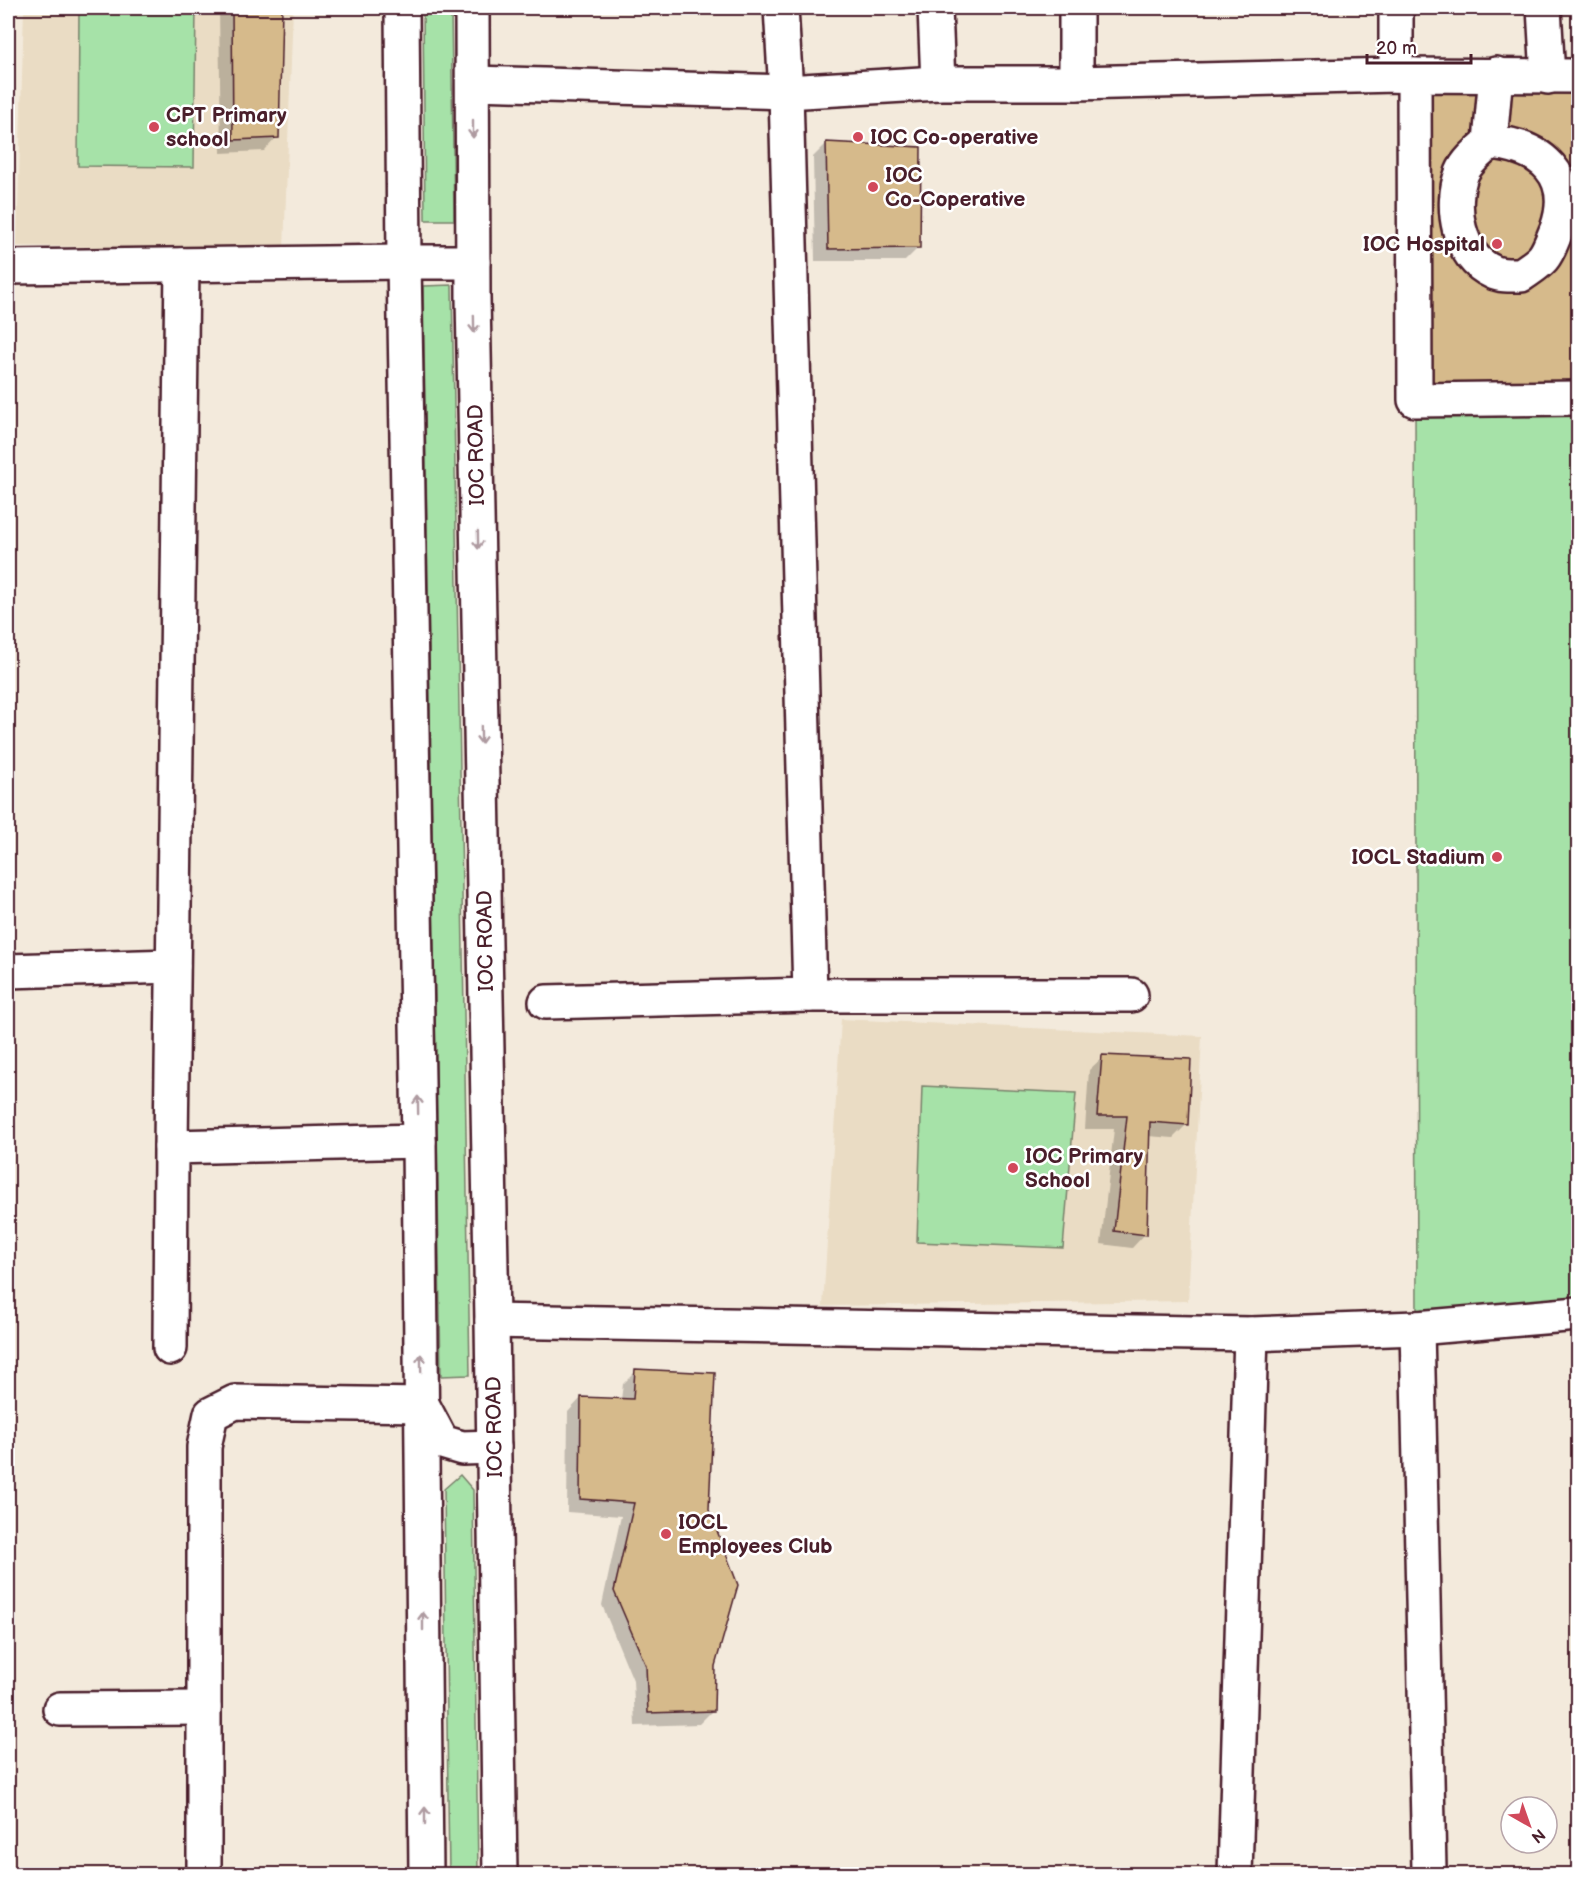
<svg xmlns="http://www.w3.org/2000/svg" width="1586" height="1882" viewBox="0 0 1586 1882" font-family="'Balsamiq Sans',sans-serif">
<rect width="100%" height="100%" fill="#f3eadc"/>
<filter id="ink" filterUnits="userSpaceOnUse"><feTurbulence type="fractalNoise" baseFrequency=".0167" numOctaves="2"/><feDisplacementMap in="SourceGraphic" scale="12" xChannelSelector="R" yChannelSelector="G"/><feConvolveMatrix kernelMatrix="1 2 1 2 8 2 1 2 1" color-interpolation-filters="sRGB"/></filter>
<g filter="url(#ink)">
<g fill="#eadcc4">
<polygon points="24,8 293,8 284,249 17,246"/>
<polygon points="841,1019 1202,1036 1188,1301 823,1306"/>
</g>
<g fill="#a6e2a8" stroke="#78806a" stroke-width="1.5">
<polygon points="79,8 196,8 194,167 78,166"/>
<polygon points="423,8 451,8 454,220 425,220"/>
<polygon points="452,285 470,1375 441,1376 423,286"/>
<polygon points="1578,398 1578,1314 1417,1328 1415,400"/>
<polygon points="922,1086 1076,1093 1063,1248 917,1242"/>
<polygon points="460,1475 473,1490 478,1874 449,1874 444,1489"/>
</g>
<g fill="#0003">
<polygon points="219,8 281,8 277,137 264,151 221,153"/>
<polygon points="1578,90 1578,411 1402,413 1402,106"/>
<polygon points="826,144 918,248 905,261 815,261 813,157"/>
<polygon points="1103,1057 1187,1124 1173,1138 1148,1136 1145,1234 1132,1248 1101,1244 1114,1129 1085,1129 1089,1070"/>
<polygon points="636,1371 707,1510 713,1666 712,1711 699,1724 635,1726 633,1680 602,1605 621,1516 567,1512 568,1412 581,1398 621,1400 623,1384"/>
</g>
<g fill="#d6ba8b" stroke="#4a1f2b" stroke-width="1.5">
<polygon points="232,8 282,8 279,138 233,140"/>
<polygon points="1578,88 1578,398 1415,400 1414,91"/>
<polygon points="826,142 921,147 920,248 828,249"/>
<polygon points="1102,1055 1191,1059 1188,1125 1150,1122 1147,1235 1114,1231 1127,1116 1097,1116"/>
<polygon points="635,1369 715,1373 709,1510 738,1585 715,1666 714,1711 648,1713 646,1666 614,1591 634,1503 580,1499 581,1397 633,1399"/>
</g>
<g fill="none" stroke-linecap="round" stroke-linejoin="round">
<g stroke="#4a1f2b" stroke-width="38">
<g id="street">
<polyline points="935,8 938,83"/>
<polyline points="1076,8 1076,83"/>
<polyline points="1544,8 1548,77"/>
<polyline points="1396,75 1396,8"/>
<polyline points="1414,75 1415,400 1578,398"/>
<polyline points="473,83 786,92 938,83 1076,83 1396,75 1578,76"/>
<path d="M 1490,142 C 1480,151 1467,161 1462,173 C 1449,206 1458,257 1493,272 C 1501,276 1513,275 1521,275 C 1528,270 1537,265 1543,258 C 1549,251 1553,238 1557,229 C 1576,175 1541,146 1490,142 L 1496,74"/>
<polyline points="182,265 171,1147 419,1141"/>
<polyline points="8,267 404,262"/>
<polyline points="8,971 173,966"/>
<polyline points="810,995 1131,995"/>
<polyline points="546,1002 810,995 786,92 781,8"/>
<polyline points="492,1321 1251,1334 1417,1328 1578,1314"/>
<polyline points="1417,1328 1429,1869"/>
<polyline points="170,1348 171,1147"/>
<polyline points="60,1709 204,1708"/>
<polyline points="204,1874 204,1447 211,1414 235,1402 422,1405"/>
<polyline points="1235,1874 1251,1334"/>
</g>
</g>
<g stroke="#4a1f2b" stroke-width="38">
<g id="secondary">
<polyline points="402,8 404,262 419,1141 426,1874"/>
<polyline points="472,8 473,297 492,1321 500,1874"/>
<polyline points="404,262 473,262"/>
<polyline points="423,1406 442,1442 462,1448 494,1447"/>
</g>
</g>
<use href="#street" stroke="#fff" stroke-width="33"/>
<use href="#secondary" stroke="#fff" stroke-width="33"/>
</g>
<defs><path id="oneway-shaft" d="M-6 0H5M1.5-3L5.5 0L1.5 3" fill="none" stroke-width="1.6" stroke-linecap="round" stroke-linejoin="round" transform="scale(1.5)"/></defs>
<g stroke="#ae9aa0">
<use href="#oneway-shaft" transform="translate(473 129) rotate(90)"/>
<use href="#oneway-shaft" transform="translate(474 324) rotate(89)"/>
<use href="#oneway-shaft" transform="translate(478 540) rotate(89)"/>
<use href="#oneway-shaft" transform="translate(481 735) rotate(89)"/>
<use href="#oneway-shaft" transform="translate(418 1105) rotate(-91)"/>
<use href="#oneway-shaft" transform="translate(421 1363) rotate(-91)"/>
<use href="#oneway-shaft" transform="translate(423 1621) rotate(-90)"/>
<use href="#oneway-shaft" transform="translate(425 1816) rotate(-90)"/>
</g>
</g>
<g fill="#d1495b" stroke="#fff" stroke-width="2">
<circle cx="154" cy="127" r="6"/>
<circle cx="858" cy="137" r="6"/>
<circle cx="873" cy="187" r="6"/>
<circle cx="1497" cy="244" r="6"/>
<circle cx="1497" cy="857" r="6"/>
<circle cx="1013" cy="1168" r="6"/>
<circle cx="666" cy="1534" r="6"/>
</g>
<g text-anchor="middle" stroke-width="5" stroke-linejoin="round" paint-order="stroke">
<g font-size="21" font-weight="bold" fill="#4a1f2b" stroke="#fff" text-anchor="start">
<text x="166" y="122">CPT Primary<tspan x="166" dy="24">school</tspan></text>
<text x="870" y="144">IOC Co-operative</text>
<text x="885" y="182">IOC<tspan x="885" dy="24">Co-Coperative</tspan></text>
<text x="1485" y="251" text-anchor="end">IOC Hospital</text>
<text x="1485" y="864" text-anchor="end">IOCL Stadium</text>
<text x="1025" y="1163">IOC Primary<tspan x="1025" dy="24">School</tspan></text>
<text x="678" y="1529">IOCL<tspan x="678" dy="24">Employees Club</tspan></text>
</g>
<g font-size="21" fill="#4a1f2b" stroke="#fff">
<text transform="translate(476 455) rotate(-91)" y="7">IOC ROAD</text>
<text transform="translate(485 941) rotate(-91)" y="7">IOC ROAD</text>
<text transform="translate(494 1427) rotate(-91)" y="7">IOC ROAD</text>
</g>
</g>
<rect width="1586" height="1882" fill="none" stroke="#fff" stroke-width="30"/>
<rect x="15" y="15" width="1556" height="1852" fill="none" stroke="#4a1f2b" stroke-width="2" filter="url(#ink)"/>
<g transform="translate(1529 1825) rotate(140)"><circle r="28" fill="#ffffff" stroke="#b7a5aa" stroke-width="1.5"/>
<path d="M0-4.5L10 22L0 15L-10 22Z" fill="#d1495b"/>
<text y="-9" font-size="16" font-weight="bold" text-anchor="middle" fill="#4a1f2b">N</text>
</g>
<path d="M1367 54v9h104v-9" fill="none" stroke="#4a1f2b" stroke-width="3"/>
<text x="1376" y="54" font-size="18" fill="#4a1f2b" stroke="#ffffff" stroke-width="4.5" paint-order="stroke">20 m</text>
</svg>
